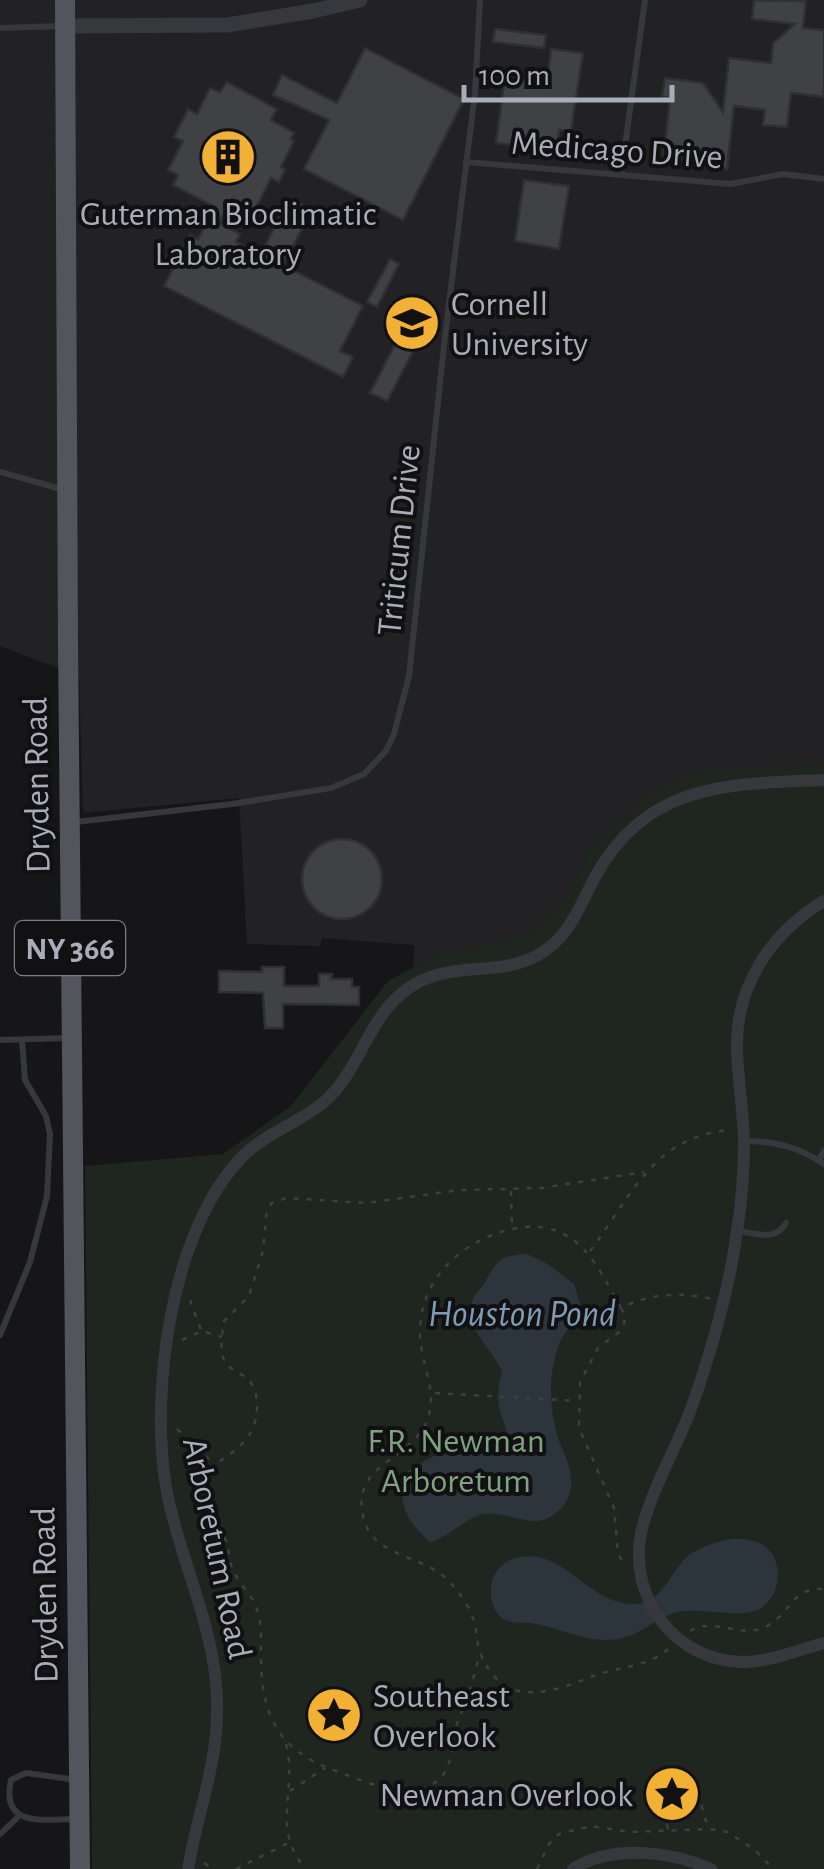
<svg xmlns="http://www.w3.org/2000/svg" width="824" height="1869" viewBox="0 0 824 1869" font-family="'Alegreya Sans',sans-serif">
<rect width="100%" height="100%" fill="#161618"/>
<polygon fill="#222225" points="0,0 824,0 824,771 541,948 413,978 414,945 322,938 320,946 247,944 239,798 83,813 79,676 0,646"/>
<polygon fill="#1e261f" points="824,764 824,1869 92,1869 85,1166 223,1154 291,1106 388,981 435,956 529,935 569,895 590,851 649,795 701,770"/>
<g fill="#2c353c">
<path d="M 527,1254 L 546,1263 L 574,1284 L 582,1310 C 576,1322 565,1330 560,1342 C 555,1353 551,1374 551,1387 C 551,1404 553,1425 559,1441 C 571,1468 582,1495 552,1516 C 532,1530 506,1510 484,1514 C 464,1518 450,1537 430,1542 C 406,1521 398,1505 404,1473 L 437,1454 L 499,1454 C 514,1435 503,1426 499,1406 C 497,1394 499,1383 502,1371 C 493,1350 463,1327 472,1301 C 474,1294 482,1288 485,1282 C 498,1259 499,1256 527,1254 Z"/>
<path d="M 731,1539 C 743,1539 758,1539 767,1548 C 784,1564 780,1596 761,1608 C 743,1620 702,1607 678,1612 C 663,1615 651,1626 638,1632 C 601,1651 572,1631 536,1624 C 524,1621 510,1626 500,1616 C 493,1610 490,1597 491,1588 C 494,1556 530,1549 555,1563 C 580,1577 603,1605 635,1604 C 662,1604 671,1570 689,1555 C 702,1546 716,1542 731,1539 Z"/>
</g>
<g fill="#404145" stroke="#303034" stroke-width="2.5">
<polygon points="754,0 806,1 803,28 824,30 824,97 791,93 787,127 763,125 765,110 734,106 727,169 663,161 670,98 662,97 665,78 703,83 723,112 729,58 771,63 773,43 795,24 752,19"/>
<polygon points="495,29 546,35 544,48 493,42"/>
<polygon points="365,48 464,99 403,220 304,169 329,120 273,95 282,75 337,103"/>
<polygon points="551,49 583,53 571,131 559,130 557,151 496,143 505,77 547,82"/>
<polygon points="227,82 277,109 271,120 294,133 291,139 294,141 281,167 285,169 279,182 271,178 255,210 232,199 219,223 240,234 236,242 261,254 289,198 312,210 283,265 363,306 340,351 353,357 343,377 164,286 190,235 198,239 215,207 173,185 178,175 168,170 183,141 174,137 188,109 197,114 210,88 220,92"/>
<polygon points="524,180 569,186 559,249 515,241"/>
<polygon points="390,259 399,264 377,307 367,302"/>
<polygon points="404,327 421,336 387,401 370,393"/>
<circle cx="342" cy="879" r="40"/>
<polygon points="262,967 284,967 284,986 319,986 319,974 332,974 331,979 352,979 352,987 359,987 359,1005 283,1004 283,1028 265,1028 263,993 219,992 219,971 262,972"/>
</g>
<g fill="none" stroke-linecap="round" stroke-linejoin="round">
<g stroke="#3d3f44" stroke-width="2.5" stroke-dasharray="5 8" stroke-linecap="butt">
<polyline points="511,1191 512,1228"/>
<path d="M 590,1251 C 631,1197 652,1138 728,1130"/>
<polyline points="190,1300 201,1330"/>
<polyline points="621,1308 625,1315 624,1324 619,1332 598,1348 580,1382 579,1428 614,1508 618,1553 625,1567"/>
<polyline points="182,1340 202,1331 222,1337"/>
<polyline points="435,1393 578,1401"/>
<polyline points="177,1429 214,1464"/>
<path d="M 690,1631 C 713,1616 742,1640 767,1626 C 791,1613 792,1587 824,1589"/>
<path d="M 668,1649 C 650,1667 615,1667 591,1677 C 550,1693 504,1709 481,1655 C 477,1646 477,1635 475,1625 C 471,1607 456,1587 442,1575 C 417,1555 375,1556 364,1520 C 349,1465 406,1462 425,1425 C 439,1396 424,1372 421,1344 C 413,1284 461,1238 517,1228 C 578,1219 596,1264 621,1308 C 650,1293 681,1292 712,1299"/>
<path d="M 508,1686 C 494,1689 477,1693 467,1704 C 442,1734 468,1786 409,1790 C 384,1791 358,1779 336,1771 C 277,1750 261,1715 261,1654 C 261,1636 262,1619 254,1602 C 248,1591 238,1582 233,1570 C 229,1562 229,1550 226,1541 C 220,1524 201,1503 204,1485 C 209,1453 256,1456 257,1407 C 257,1370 234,1378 224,1360 C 219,1351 223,1333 223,1322 L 249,1296 L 263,1251 L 267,1209 L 272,1203 L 286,1198 L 367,1203 L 459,1190 L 542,1188 L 644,1172"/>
<polyline points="466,1704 480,1654"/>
<path d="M 286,1744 C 298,1790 270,1829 306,1869"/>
<polyline points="290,1791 325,1768"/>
<path d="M 668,1829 C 664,1817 665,1806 674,1798 L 700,1800 L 708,1828"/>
<polyline points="204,1863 214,1869"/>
<polyline points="236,1869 288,1843"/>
<polyline points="537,1869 549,1844 559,1834 591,1826 629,1832 709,1829 728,1832 756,1851 773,1869"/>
</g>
<g stroke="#37383d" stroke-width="6">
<polyline points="0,28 64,26"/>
<polyline points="466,162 731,184 783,174 824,179"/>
<polyline points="621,175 645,0"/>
<polyline points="0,472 61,489"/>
<polyline points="76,822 232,804 331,788 364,774 386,751 394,734 409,676 445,336 475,93 480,0"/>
<polyline points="0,1040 69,1038"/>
<path d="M 745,1141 C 776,1141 798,1147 824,1164"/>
<polyline points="819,1160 824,1151"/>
<path d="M 739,1231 C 757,1234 776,1241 786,1223"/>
<polyline points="0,1335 30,1262 47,1196 50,1134 46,1116 25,1080 22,1040"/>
<path d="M 74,1819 C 46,1819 0,1829 11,1780 L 26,1773 L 77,1780"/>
<polyline points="0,1834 17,1818"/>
</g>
<g stroke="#37383d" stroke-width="12">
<path d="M 824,901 C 771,933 735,986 737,1050 C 738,1080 743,1110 744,1140 C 744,1170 742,1201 737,1231 C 729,1291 712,1349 692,1406 C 677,1448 651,1489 641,1533 C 628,1598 675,1661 743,1662 C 770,1662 798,1650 824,1643"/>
<path d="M 188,1869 C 199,1803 223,1754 216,1683 C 210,1618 180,1558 167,1493 C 149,1395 170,1230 243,1156 C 266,1133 299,1123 324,1102 C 363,1068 368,1011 415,984 C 454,961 500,977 538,955 C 570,937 579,907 595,877 C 647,782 729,784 824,780"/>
<path d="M 573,1869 C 612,1844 670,1851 711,1869"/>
</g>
<polyline stroke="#37383d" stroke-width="15" points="65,26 227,25 313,11 360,0"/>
<polyline stroke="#53555c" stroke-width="20" points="65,0 68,645 80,1869"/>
</g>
<defs>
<g id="building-disc" transform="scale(2.875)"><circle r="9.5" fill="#f2b134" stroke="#111113"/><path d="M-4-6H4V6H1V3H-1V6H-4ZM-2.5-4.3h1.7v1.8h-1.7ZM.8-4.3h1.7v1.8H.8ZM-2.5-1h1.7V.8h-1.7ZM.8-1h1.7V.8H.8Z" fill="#111"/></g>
<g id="university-disc" transform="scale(2.875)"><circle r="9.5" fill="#f2b134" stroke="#111113"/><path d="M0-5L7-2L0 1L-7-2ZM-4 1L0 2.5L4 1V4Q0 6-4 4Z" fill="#111"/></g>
<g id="sight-disc" transform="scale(2.875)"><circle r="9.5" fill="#f2b134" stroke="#111113"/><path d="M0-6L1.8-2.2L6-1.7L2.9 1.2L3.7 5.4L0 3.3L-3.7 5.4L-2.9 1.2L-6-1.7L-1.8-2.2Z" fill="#111"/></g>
</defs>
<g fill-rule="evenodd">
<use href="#building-disc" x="228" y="157"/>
<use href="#university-disc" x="412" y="323"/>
<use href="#sight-disc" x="334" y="1715"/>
<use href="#sight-disc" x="672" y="1794"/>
</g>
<g text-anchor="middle" stroke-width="8" stroke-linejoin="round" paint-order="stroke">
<rect fill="#111113" stroke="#7b7e86" stroke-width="2.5" x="15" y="921" width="110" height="54" rx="8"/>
<g font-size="32" font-weight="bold" fill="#a8adb8">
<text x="70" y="959">NY 366</text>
</g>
<g font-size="35" fill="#a8adb8" stroke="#111113">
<text transform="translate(617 149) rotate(4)" y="12">Medicago Drive</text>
<text transform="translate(398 540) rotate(-84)" y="12">Triticum Drive</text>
<text transform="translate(36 785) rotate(-91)" y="12">Dryden Road</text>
<text transform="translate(218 1548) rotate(78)" y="12">Arboretum Road</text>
<text transform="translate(44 1595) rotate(-91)" y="12">Dryden Road</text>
</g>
<g font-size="35" fill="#a8adb8" stroke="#111113" text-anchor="start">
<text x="228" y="225" text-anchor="middle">Guterman Bioclimatic<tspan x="228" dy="40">Laboratory</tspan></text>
<text x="451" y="315">Cornell<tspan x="451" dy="40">University</tspan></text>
<text x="373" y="1707">Southeast<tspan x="373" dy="40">Overlook</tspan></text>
<text x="633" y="1806" text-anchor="end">Newman Overlook</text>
</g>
<g font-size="35" fill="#7fa381" stroke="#111113">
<text x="456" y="1452">F.R. Newman<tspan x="456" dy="40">Arboretum</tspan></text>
</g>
<g font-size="38" font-style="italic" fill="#7f9bb3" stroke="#111113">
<text x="522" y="1326">Houston Pond</text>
</g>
</g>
<path d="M464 85v15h208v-15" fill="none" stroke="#a8adb8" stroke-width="5"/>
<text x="479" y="85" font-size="30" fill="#a8adb8" stroke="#111113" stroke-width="8" paint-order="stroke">100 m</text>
</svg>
